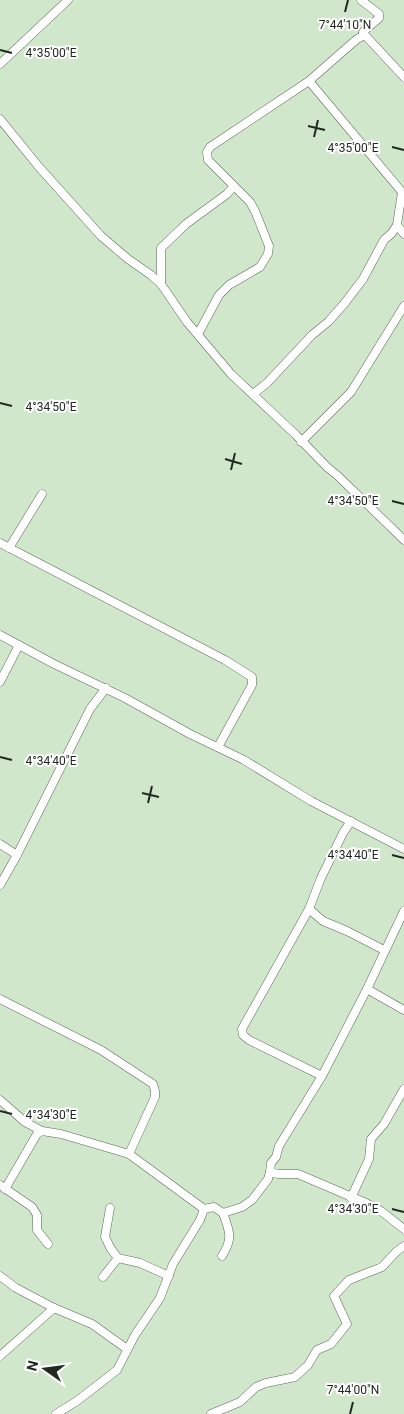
<svg xmlns="http://www.w3.org/2000/svg" width="404" height="1414" viewBox="0 0 404 1414" font-family="Roboto,sans-serif">
<rect width="100%" height="100%" fill="#d1e7cc"/>
<g fill="none" stroke-linecap="round" stroke-linejoin="round">
<g stroke="#586b53" stroke-width="9">
<g id="minor">
<polyline points="361,0 379,14 379,18 364,31 363,33 404,77"/>
<polyline points="0,64 68,0"/>
<polyline points="309,81 402,192 397,225 404,234"/>
<polyline points="0,119 39,167 101,236 128,259 151,275 161,284 187,322 231,374 296,435 327,467 338,476 404,540"/>
<polyline points="161,284 161,248 186,224 227,194 234,186 208,160 207,152 210,147 309,81 357,39 363,36 363,33"/>
<polyline points="198,334 219,295 229,285 260,267 268,254 269,246 255,211 250,202 234,186"/>
<polyline points="253,394 267,383 312,335 328,322 344,304 363,279 384,240 392,233 397,225"/>
<polyline points="301,442 351,392 404,306"/>
<polyline points="0,543 225,660 252,677 252,685 218,747"/>
<polyline points="9,548 42,494"/>
<polyline points="0,635 54,664 125,698 190,734 244,760 311,801 404,849"/>
<polyline points="0,682 19,645"/>
<polyline points="0,844 17,855"/>
<polyline points="0,885 17,855 90,709 106,688"/>
<polyline points="309,909 323,921 347,931 384,950"/>
<polyline points="367,989 404,1010"/>
<polyline points="0,999 101,1050 153,1084 155,1091 155,1097 129,1154"/>
<polyline points="322,1076 249,1040 243,1035 242,1029 309,909 321,878 343,833 351,821"/>
<polyline points="0,1100 25,1122 42,1131"/>
<polyline points="270,1172 278,1174 298,1174 366,1203 381,1211 404,1229"/>
<polyline points="0,1185 32,1207 37,1215 37,1230 48,1244"/>
<polyline points="5,1189 37,1134 42,1131 61,1134 129,1154 204,1209"/>
<polyline points="351,1198 369,1159 371,1139 384,1124 404,1089"/>
<polyline points="110,1208 105,1237 111,1249 118,1258 140,1263 169,1276"/>
<path d="M 222,1256 C 233,1239 230,1232 223,1213"/>
<polyline points="0,1276 16,1288 54,1308 92,1324 127,1349"/>
<polyline points="103,1277 118,1258"/>
<polyline points="0,1356 54,1308"/>
<polyline points="56,1414 77,1401 117,1370 135,1335 160,1298 173,1264 200,1220 204,1209 214,1207 223,1213 242,1207 252,1200 268,1179 270,1172 271,1163 276,1157 279,1146 322,1076 367,989 404,911"/>
<polyline points="211,1414 240,1402 256,1387 266,1383 295,1377 308,1365 317,1350 331,1344 347,1324 334,1296 349,1280 382,1267 396,1252 404,1246"/>
</g>
</g>
<use href="#minor" stroke="#fff" stroke-width="8"/>
</g>
<path fill="none" stroke="#212a20" stroke-width="2" d="M 345,12 L 348,0M 0,50 L 12,53M 308,126 L 325,130M 314,137 L 318,120M 392,147 L 404,150M 0,403 L 12,406M 225,459 L 242,464M 231,470 L 235,453M 392,501 L 404,504M 0,757 L 12,760M 142,793 L 159,797M 148,803 L 152,786M 392,855 L 404,858M 0,1111 L 12,1114M 392,1209 L 404,1212M 350,1414 L 353,1402"/>
<g font-size="12" text-anchor="middle" fill="#212a20" stroke="#fff" stroke-width="4" stroke-linejoin="round" paint-order="stroke">
<text x="345" y="29">7°44'10"N</text>
<text x="51" y="57">4°35'00"E</text>
<text x="353" y="152">4°35'00"E</text>
<text x="51" y="411">4°34'50"E</text>
<text x="353" y="505">4°34'50"E</text>
<text x="51" y="765">4°34'40"E</text>
<text x="353" y="859">4°34'40"E</text>
<text x="51" y="1119">4°34'30"E</text>
<text x="353" y="1213">4°34'30"E</text>
<text x="353" y="1394">7°44'00"N</text>
</g>
<g transform="translate(45 1369) rotate(284)" stroke="#ffffff" stroke-width="4" paint-order="stroke">
<path d="M0-4L9 19L0 12L-9 19Z" fill="#212a20"/>
<text y="-8" font-size="14" font-weight="bold" text-anchor="middle" fill="#212a20">N</text>
</g>
</svg>
